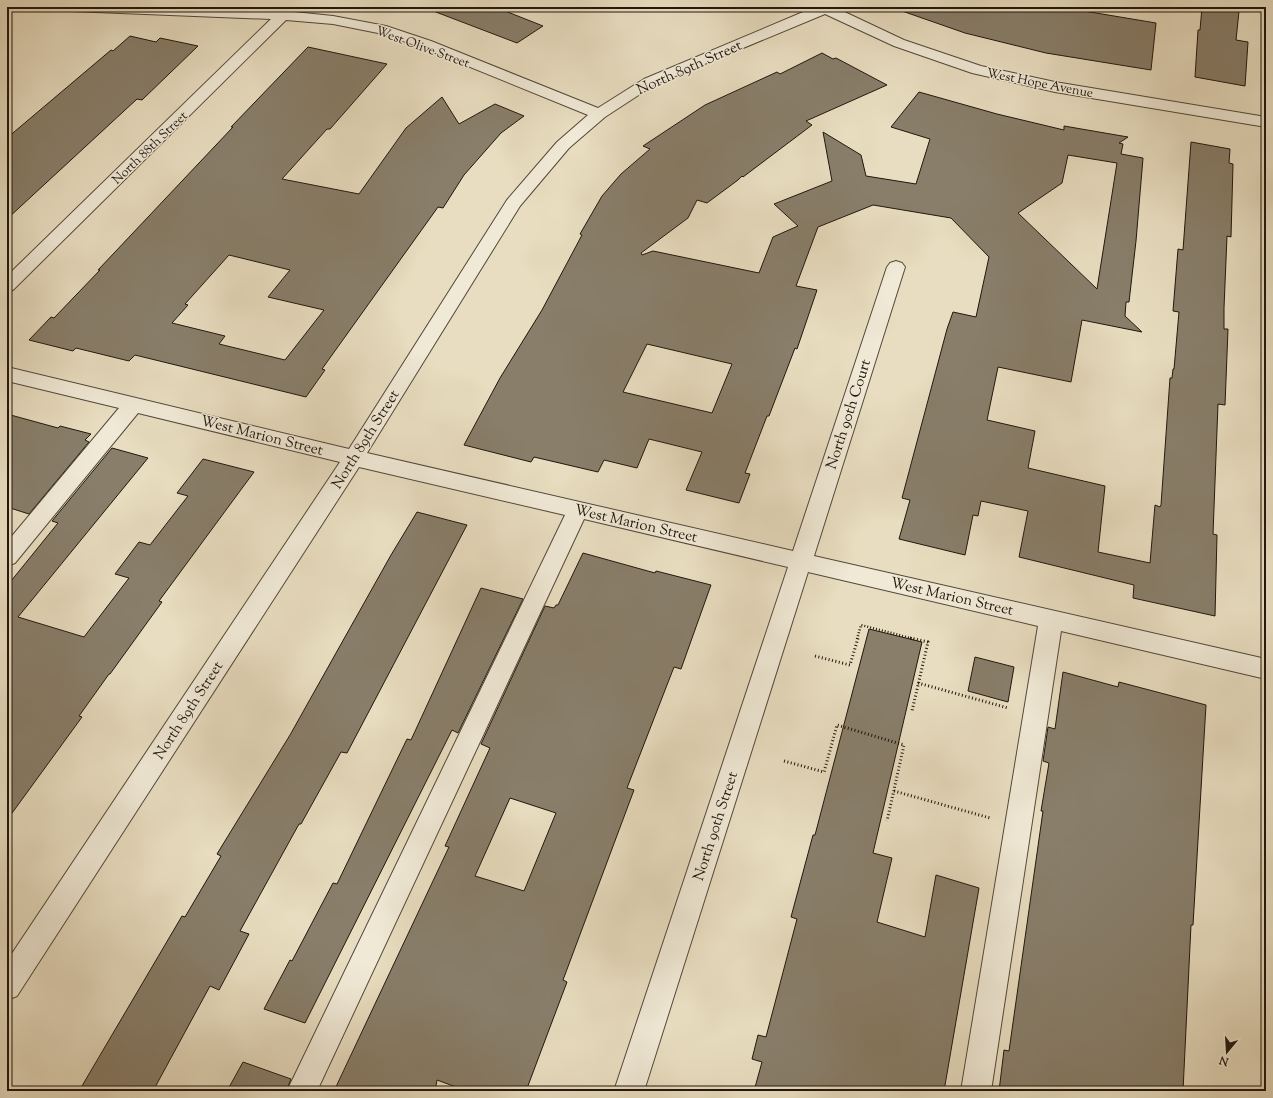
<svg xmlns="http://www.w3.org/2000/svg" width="1273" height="1098" viewBox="0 0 1273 1098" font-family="'Sorts Mill Goudy',serif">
<rect width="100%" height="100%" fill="#e8ddc0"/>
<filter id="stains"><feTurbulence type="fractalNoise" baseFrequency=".005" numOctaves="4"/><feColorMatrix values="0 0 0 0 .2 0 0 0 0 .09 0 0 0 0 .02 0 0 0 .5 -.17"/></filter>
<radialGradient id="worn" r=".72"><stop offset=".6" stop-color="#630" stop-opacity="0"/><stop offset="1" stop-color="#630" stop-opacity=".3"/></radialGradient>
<g fill="#887e6a" stroke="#20170d" fill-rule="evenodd">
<polygon points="428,7 495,7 543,26 517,43 428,9"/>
<polygon points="903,7 1060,7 1156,23 1151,70 1046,53 965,33 902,11"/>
<polygon points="1202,7 1217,7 1239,11 1236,40 1248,42 1245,86 1195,77 1198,30 1200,30"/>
<polygon points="130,36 156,42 160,38 198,46 142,100 137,99 7,219 7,138 111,50 113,51"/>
<path d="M 308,47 L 387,64 L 330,129 L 327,129 L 282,179 L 359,194 L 406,128 L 442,97 L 459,124 L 495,104 L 524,116 L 501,133 L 464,175 L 443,208 L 438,207 L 322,369 L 325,370 L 306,397 L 135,355 L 129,361 L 76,348 L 73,351 L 29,340 L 51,317 L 54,318 L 100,270 L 98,270 L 233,127 L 231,127 ZM 229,255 L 290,270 L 268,297 L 324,310 L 285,360 L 219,344 L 225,336 L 172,323 L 188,305 L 185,304 Z"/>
<path d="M 822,53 L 833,59 L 836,58 L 887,85 L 806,121 L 812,125 L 743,177 L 742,176 L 738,180 L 707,203 L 697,200 L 688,218 L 641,253 L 642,255 L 653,251 L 759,273 L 773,237 L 798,226 L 774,204 L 832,181 L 823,132 L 861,155 L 866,176 L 916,184 L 930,139 L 891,127 L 919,92 L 997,114 L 1064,130 L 1064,126 L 1128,137 L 1119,143 L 1123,144 L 1121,154 L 1143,158 L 1136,241 L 1129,302 L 1126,302 L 1125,316 L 1142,332 L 1082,320 L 1071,382 L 998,367 L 987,420 L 1035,431 L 1028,468 L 1105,486 L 1098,552 L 1150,563 L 1155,505 L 1160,507 L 1161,505 L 1170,378 L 1172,378 L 1173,369 L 1174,369 L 1179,312 L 1173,311 L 1178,249 L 1183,250 L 1191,142 L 1230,149 L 1229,163 L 1233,164 L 1231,237 L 1227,236 L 1224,308 L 1224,329 L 1228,329 L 1225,405 L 1218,404 L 1213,534 L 1217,535 L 1215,616 L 1133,598 L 1134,585 L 1019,557 L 1028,511 L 981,501 L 978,516 L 973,515 L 965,555 L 899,539 L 910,500 L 902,498 L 947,329 L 953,312 L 976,317 L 989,257 L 951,218 L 873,205 L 818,227 L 796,286 L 817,290 L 797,349 L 795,348 L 769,416 L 767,416 L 745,473 L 750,474 L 739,503 L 686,490 L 702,452 L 649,439 L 637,468 L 604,460 L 598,472 L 534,457 L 531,462 L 464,445 L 500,378 L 542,310 L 582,235 L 580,234 L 602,196 L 621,174 L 650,149 L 643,146 L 705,105 L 777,72 L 780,74 ZM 1068,155 L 1117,163 L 1097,289 L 1018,213 L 1062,183 ZM 647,344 L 732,364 L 712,413 L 623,392 Z"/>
<polygon points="7,414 58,428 60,426 91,434 85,440 89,442 29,514 7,507"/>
<polygon points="112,448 148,458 18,617 84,637 129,578 115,574 139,542 150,545 188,496 177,493 203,459 254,472 159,601 162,602 110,674 109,674 79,716 82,717 7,820 7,586 58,523 52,521"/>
<polygon points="417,512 467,525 347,753 341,752 301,824 299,824 240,931 249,934 219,990 210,986 153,1091 79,1091 182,916 185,917 221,856 217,854 290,735 391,555"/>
<path d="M 583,553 L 655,573 L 656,571 L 711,585 L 681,669 L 674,667 L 627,788 L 634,790 L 563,980 L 567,982 L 526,1091 L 467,1091 L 437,1080 L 435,1091 L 334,1091 L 449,847 L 445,846 L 490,748 L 481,744 L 545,606 L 554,608 L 556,605 L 558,605 ZM 510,798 L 556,813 L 524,891 L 475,876 Z"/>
<polygon points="481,588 523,599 458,733 452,730 305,1023 264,1009 290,960 292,961 333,883 337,884 407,739 411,740"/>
<polygon points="869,629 922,642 873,853 892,858 877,922 925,937 936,875 979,888 944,1091 754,1091 762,1062 752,1059 758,1035 766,1037 797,919 791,917 813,835 815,835"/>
<polygon points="975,657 1014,667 1008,702 968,691"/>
<polygon points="1063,672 1118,687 1119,682 1206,705 1193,925 1191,925 1183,1091 999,1091 1004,1050 1009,1051 1043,811 1041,811 1049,763 1043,761 1048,727 1055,729"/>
<polygon points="243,1062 291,1079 286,1091 227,1091"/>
</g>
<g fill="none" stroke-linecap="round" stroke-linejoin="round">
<g stroke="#52483a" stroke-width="2">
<polygon id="minor" points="64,7 185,7 279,11 283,7 296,7 294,12 333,16 386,26 431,41 598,108 644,79 815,7 834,7 904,40 981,66 1055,82 1266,117 1266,127 1055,92 972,73 894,46 825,14 654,85 605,117 569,148 520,206 367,453 793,551 887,267 890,263 896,261 902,263 905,267 814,556 1266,659 1266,679 1061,631 991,1091 961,1091 1038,626 808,572 644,1091 614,1091 788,567 584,519 317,1091 287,1091 565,515 359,467 17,996 7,1000 7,961 340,462 138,413 15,563 7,566 7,542 119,408 7,381 7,367 349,449 507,200 557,142 588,115 421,47 378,33 333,24 286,20 13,290 7,292 7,276 271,19 71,11 66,10"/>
</g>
<polyline stroke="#20170d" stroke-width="2.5" stroke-dasharray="1 2" stroke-linecap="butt" points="857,639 861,625 914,639"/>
<g stroke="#20170d" stroke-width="3" stroke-dasharray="1 2.5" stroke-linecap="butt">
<polyline points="910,638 928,642 912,711"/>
<polyline points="815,656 850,665 858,638"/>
<polyline points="918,683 1008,708"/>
<polyline points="784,761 824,772 837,725 904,745 887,821"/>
<polyline points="894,791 990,818"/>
</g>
<use href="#minor" fill="#f0e9d6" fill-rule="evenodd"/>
</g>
<g text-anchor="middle" stroke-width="3" stroke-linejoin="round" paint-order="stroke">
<g font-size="13" fill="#20170d" stroke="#f0e9d6">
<text transform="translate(423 46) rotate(20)" y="5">West Olive Street</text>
<text transform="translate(1040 82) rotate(11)" y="5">West Hope Avenue</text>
<text transform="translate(149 147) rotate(-44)" y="5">North 88th Street</text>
</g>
<g font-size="15" fill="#20170d" stroke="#f0e9d6">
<text transform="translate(689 67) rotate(-24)" y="5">North 89th Street</text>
<text transform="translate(848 414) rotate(-72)" y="5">North 90th Court</text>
<text transform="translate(262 435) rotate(14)" y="5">West Marion Street</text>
<text transform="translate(365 439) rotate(-58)" y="5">North 89th Street</text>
<text transform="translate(636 523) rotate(13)" y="5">West Marion Street</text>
<text transform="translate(952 596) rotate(13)" y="5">West Marion Street</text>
<text transform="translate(188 710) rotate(-57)" y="5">North 89th Street</text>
<text transform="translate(715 826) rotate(-72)" y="5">North 90th Street</text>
</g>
</g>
<rect width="1273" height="1098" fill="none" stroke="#e8ddc0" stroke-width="24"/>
<rect x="8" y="8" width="1257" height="1082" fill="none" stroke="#20170d" stroke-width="2"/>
<rect x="12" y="12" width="1249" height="1074" fill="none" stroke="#20170d"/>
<g transform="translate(1227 1052) rotate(198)" stroke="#f0e9d6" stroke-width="3" paint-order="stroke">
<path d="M0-3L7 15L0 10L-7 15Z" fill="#20170d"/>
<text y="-6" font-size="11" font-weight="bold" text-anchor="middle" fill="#20170d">N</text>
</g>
<rect width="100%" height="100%" filter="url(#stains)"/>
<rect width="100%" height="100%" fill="url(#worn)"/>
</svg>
